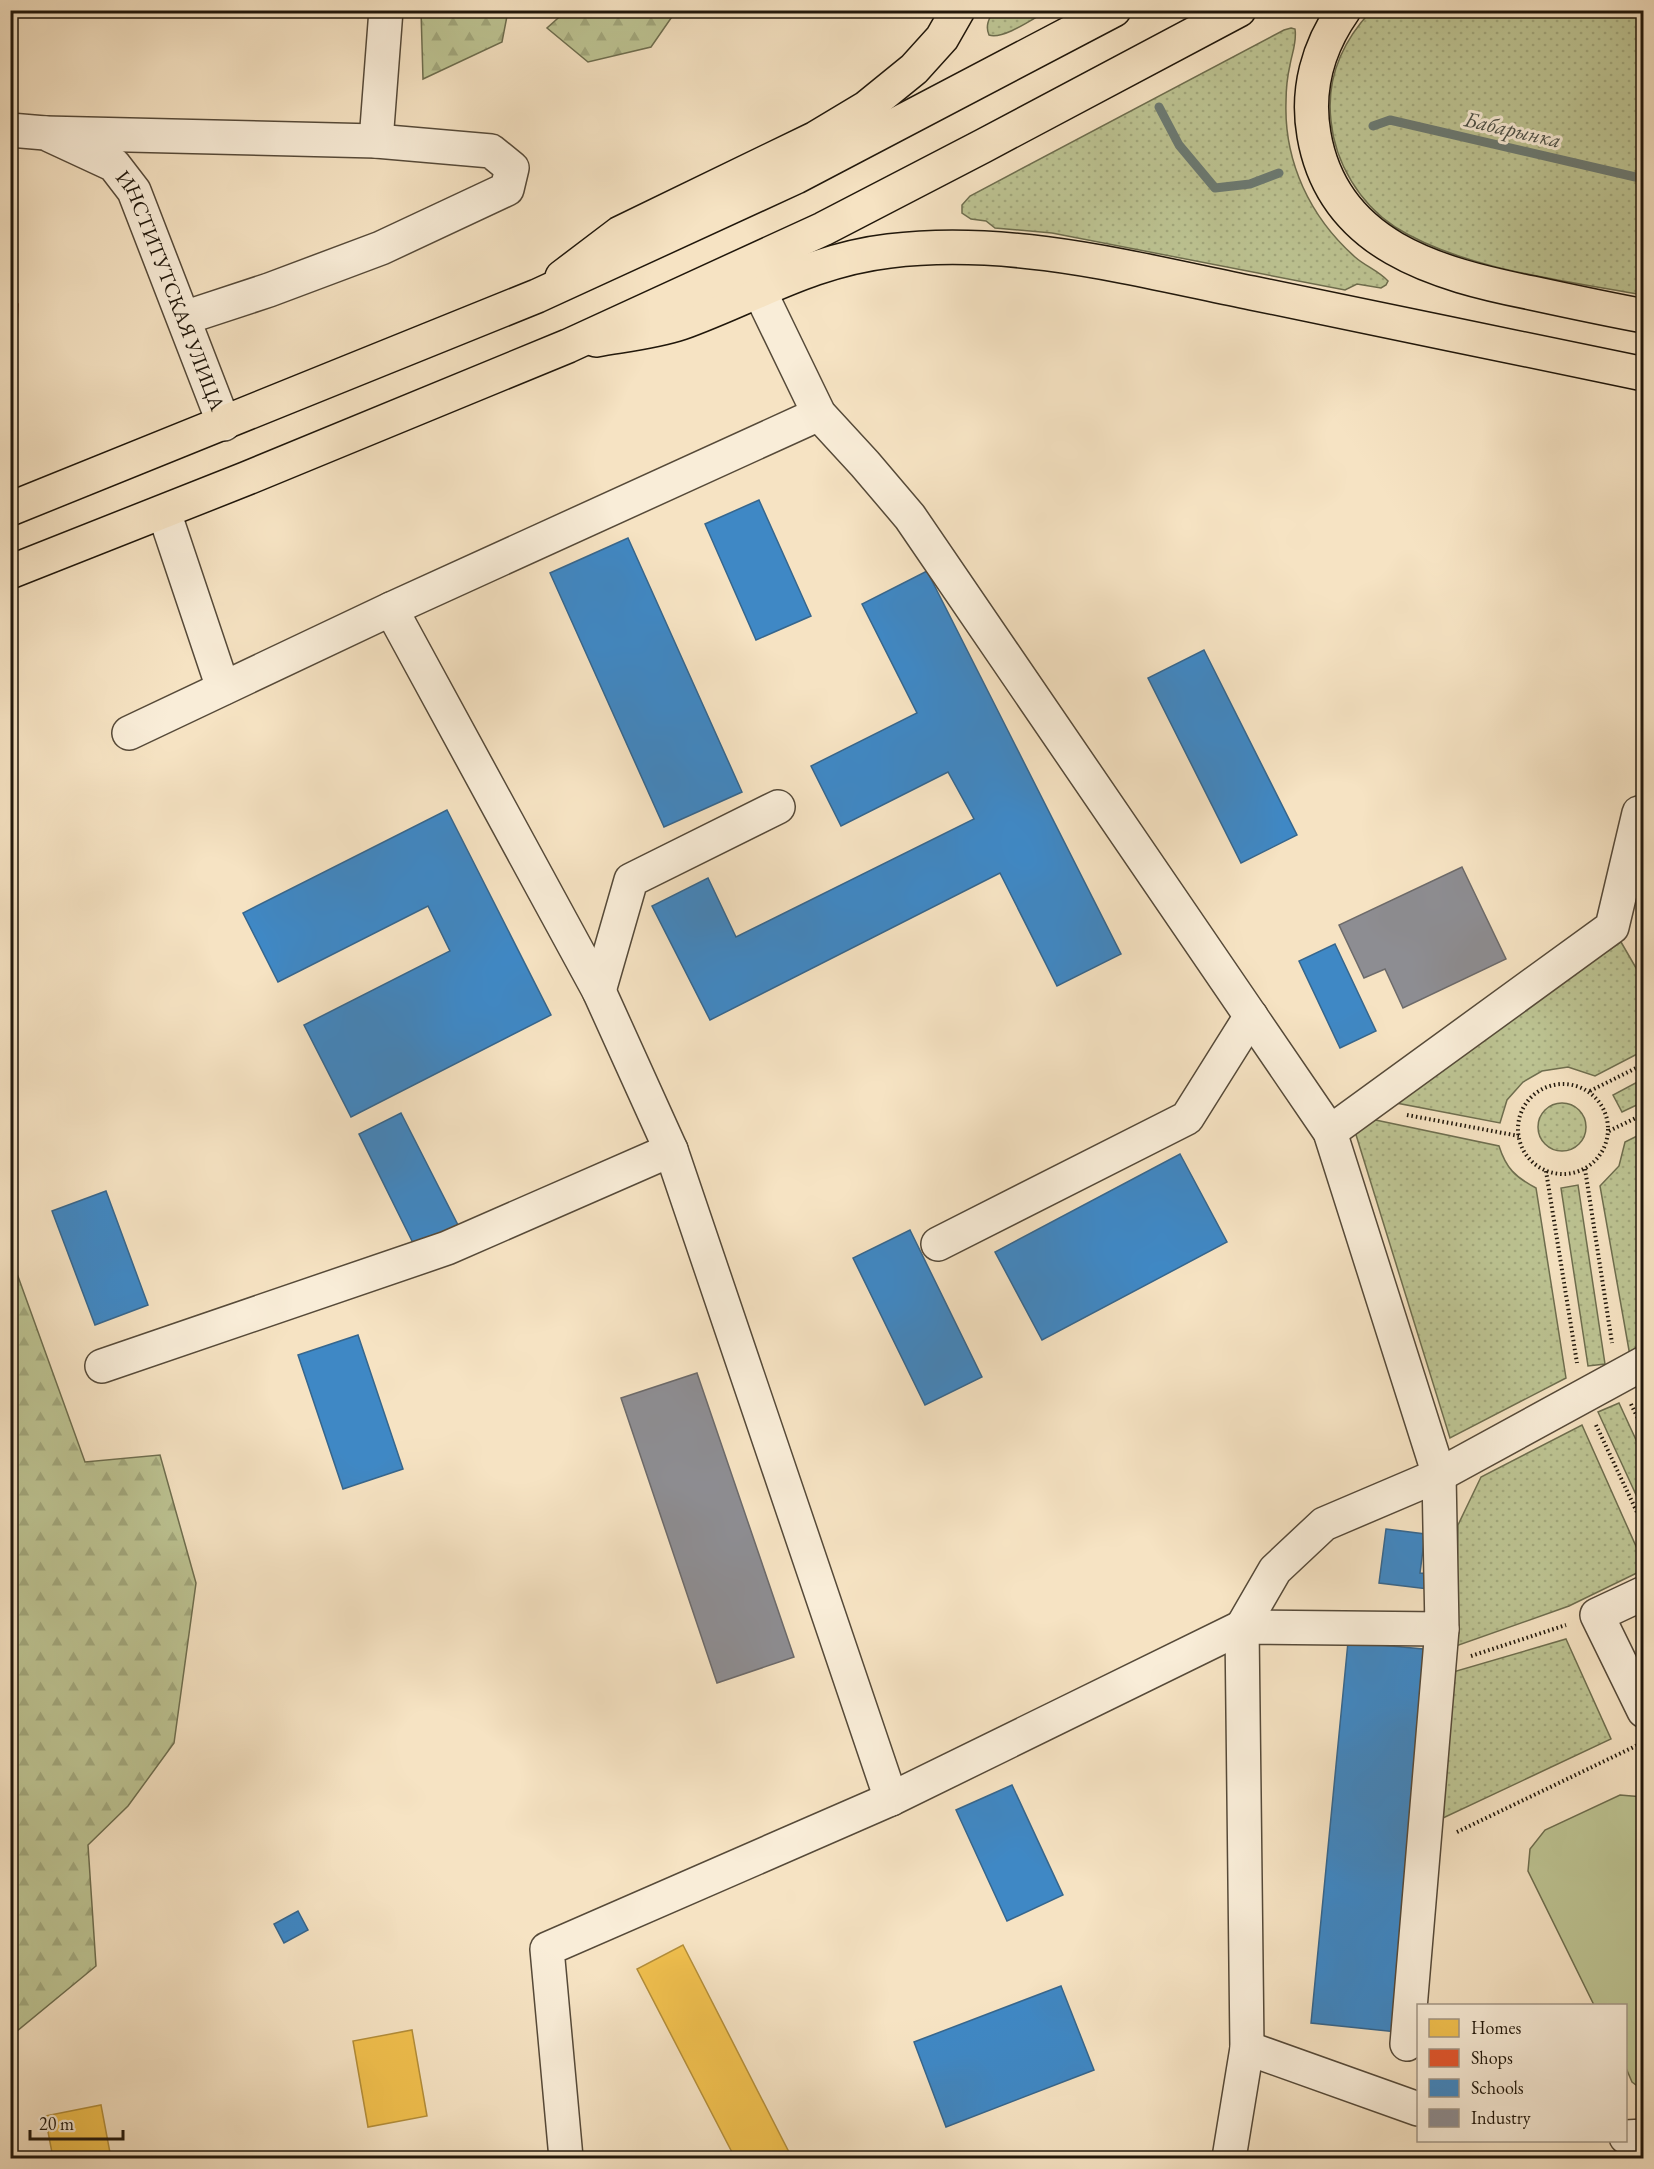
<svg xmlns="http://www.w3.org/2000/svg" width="1654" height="2169" viewBox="0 0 1654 2169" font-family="'EB Garamond',serif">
<defs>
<pattern id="green-dots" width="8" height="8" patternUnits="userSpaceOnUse" patternTransform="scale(1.5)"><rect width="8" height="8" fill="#bdc493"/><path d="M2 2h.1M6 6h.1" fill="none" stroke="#a2a87d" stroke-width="1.8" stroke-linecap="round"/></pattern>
<pattern id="forest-firs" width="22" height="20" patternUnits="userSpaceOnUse" patternTransform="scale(1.5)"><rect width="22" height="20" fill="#bdc493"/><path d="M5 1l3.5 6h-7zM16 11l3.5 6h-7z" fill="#a2a87d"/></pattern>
</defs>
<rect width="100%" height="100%" fill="#f6e3c3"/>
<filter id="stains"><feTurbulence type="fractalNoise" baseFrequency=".00333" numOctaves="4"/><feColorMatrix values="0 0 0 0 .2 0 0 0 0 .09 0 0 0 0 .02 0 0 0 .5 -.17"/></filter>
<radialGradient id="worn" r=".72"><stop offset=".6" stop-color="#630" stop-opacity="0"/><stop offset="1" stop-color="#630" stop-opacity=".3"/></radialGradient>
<g fill="url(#green-dots)" stroke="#6e6e4f" stroke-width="1.5">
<path d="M 993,11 L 993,10 L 1047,11 C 1034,18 1003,40 989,35 C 985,26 989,19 993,11 Z"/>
<path d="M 1371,11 L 1643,11 L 1643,295 C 1567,281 1461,269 1395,227 C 1360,204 1335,163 1331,121 C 1326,78 1342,42 1371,11 Z"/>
<path d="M 1291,28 L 1295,29 C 1297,42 1292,53 1290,65 C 1287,78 1286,90 1286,102 C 1284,162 1310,217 1355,257 C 1365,266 1379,271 1388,281 L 1386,285 L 1381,288 L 1357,284 L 1345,290 L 1052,233 L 995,228 L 986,221 L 971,219 L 962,213 L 962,205 L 970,196 L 1284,30 Z"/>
<polygon points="1621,942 1643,980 1643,1051 1595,1076 1568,1067 1542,1071 1523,1082 1507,1100 1500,1123 1386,1101"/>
<polygon points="1643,1079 1643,1102 1622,1112 1613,1095"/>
<circle cx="1562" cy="1127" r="24"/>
<path d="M 1366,1118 L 1499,1146 C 1506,1168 1515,1177 1536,1188 L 1566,1378 L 1450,1438 L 1353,1125 Z"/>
<polygon points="1643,1133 1643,1349 1630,1356 1600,1186 1619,1166 1625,1142"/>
<polygon points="1578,1185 1605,1364 1588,1366 1561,1188"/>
<polygon points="1619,1403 1643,1455 1643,1510 1598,1412"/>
<polygon points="1582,1425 1643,1562 1643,1570 1569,1606 1456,1646 1458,1525 1481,1477"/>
<polygon points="1566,1639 1611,1739 1443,1818 1453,1672"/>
</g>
<g fill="url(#forest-firs)" stroke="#6e6e4f" stroke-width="1.5">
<polygon points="421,11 421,10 508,11 502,42 423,79"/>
<polygon points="566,11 566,10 676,11 651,47 588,62 547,28"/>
<polygon points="11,1257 85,1462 160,1455 196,1583 174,1743 128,1806 88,1845 96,1966 11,2036"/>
</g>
<polygon fill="#bdc493" stroke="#6e6e4f" stroke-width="1.5" points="1620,1795 1643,1797 1643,2090 1632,2082 1626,2068 1626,2006 1594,2005 1528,1871 1530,1849 1545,1830"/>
<g fill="#f2c14e" stroke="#b38e3a" stroke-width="1.5">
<polygon points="683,1945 792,2158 735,2158 637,1969"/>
<polygon points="412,2030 427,2116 368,2127 353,2041"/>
<polygon points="101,2105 111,2158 53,2158 45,2116"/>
</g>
<polygon fill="#e4572e" stroke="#a94424" stroke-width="1.5" points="10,304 18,304 16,346 10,360"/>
<g fill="#3f88c5" stroke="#36668d" stroke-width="1.5">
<polygon points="759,500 811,616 756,640 705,524"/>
<polygon points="628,538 742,792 664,827 550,573"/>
<polygon points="927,571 1121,954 1057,986 1000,873 710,1020 652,906 708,878 736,937 974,819 948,772 841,826 811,766 917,713 862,604"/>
<polygon points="1204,650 1297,835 1241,863 1148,678"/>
<polygon points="447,810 551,1015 351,1117 304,1025 450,951 428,906 278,982 243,913"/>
<polygon points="1335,944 1376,1031 1340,1048 1299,961"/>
<polygon points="401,1113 459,1227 416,1249 359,1134"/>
<polygon points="1180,1154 1227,1242 1042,1340 995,1252"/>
<polygon points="106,1191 148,1305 95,1325 52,1211"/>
<polygon points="910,1230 982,1377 925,1405 853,1258"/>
<polygon points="358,1335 403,1469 343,1489 298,1355"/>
<polygon points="1386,1529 1425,1534 1420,1573 1430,1574 1428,1589 1379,1583"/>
<polygon points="1348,1642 1434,1650 1397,2032 1311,2023"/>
<polygon points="1012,1785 1063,1895 1007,1921 956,1810"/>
<polygon points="298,1911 308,1930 284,1943 274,1924"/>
<polygon points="1061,1986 1094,2070 946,2127 914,2042"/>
</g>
<g fill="#8d8d92" stroke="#6c6a6a" stroke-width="1.5">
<polygon points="1462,867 1506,959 1403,1008 1385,969 1364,978 1339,925"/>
<polygon points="697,1373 794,1657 717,1683 621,1398"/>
</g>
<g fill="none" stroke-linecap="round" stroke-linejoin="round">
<g stroke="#6c7b74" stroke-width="9">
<polyline points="1159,107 1179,145 1215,188 1250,184 1279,173"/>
<polyline points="1373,126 1390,120 1644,179"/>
</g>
<g stroke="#564a39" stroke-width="36">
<g id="minor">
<path id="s1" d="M 10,130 L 45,133 L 114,165 L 134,191 L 224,424"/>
<polyline points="45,133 376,141 491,151 512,168 507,189 381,248 269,290 184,318"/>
<polyline points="376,141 386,10"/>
<polyline points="164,512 223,688"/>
<polyline points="391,609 599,991 671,1150 891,1799"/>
<polyline points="129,733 391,609 819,414"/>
<polyline points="599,991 631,880 778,807"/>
<polyline points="1330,1132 1612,927 1639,813 1644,812"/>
<polyline points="938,1244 1187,1118 1251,1016"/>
<polyline points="102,1366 447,1248 671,1150"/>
<polyline points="1644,1593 1597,1615 1644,1711"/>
<polyline points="1407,2044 1442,1629"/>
<polyline points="1247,2048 1418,2109"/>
<polyline points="1626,2137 1644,2136"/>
<polyline points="566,2158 547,1949 891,1799 1242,1627 1442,1629 1439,1475 1330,1132 910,517 865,464 819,414 759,290"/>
<polyline points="1229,2158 1247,2048 1242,1627 1275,1570 1324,1524 1439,1475 1644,1363"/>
</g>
</g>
<g stroke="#20170b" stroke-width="36">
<g id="major">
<path d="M 1344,10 C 1318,47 1306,90 1314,135 C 1333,246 1437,274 1532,293 C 1569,301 1606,309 1644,316"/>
<polyline points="562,277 620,233 816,138 866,108 914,69 942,38 958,10"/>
<path d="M 596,340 C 624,335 655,332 681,323 C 753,297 811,260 889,251 C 1011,236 1134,269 1252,293 C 1383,320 1513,347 1644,374"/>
</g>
</g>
<g stroke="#20170b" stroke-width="36">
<g id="highway">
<polyline points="10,509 537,296 796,177 1114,10"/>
<polyline points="10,572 245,479 568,346 823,229 983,146 1239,10"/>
</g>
</g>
<g stroke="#20170b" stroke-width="4" stroke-dasharray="1.5 3" stroke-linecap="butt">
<circle cx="1563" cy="1129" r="45"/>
<polyline points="1590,1091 1644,1064"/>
<polyline points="1407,1115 1519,1136"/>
<polyline points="1609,1131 1644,1114"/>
<polyline points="1585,1169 1612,1343"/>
<polyline points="1546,1171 1577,1363"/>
<polyline points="1631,1404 1644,1431"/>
<polyline points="1596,1425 1644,1527"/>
<polyline points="1471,1656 1566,1625"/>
<polyline points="1457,1832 1642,1743"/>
</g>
<use href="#minor" stroke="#f9edd8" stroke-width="33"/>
<use href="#major" stroke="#f6e3c3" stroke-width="33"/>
<use href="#highway" stroke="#f6e3c3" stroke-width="33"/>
</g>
<g text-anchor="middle" stroke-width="6" stroke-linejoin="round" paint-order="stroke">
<g font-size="21" fill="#20170b" stroke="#f9edd8">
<text dy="7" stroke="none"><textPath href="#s1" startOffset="250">ИНСТИТУТСКАЯ УЛИЦА</textPath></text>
</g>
<g font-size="22" font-style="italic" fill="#4c5148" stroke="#f9edd8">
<text transform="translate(1513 129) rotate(13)" y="8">Бабарынка</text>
</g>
</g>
<rect width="1654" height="2169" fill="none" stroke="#f6e3c3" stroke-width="36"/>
<rect x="12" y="12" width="1630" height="2145" fill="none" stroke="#20170b" stroke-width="3"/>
<rect x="18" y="18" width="1618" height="2133" fill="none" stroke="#20170b" stroke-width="1.5"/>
<rect x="1417" y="2004" width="210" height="138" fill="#f9edd8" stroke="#a29786" stroke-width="1.5"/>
<rect x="1429" y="2019" width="30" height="18" fill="#f2c14e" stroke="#a29786" stroke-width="1.5"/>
<text x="1471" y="2034" font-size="18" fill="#20170b">Homes</text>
<rect x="1429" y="2049" width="30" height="18" fill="#e4572e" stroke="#a29786" stroke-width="1.5"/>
<text x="1471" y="2064" font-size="18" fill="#20170b">Shops</text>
<rect x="1429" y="2079" width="30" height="18" fill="#3f88c5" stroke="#a29786" stroke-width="1.5"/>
<text x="1471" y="2094" font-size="18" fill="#20170b">Schools</text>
<rect x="1429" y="2109" width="30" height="18" fill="#8d8d92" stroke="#a29786" stroke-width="1.5"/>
<text x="1471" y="2124" font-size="18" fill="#20170b">Industry</text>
<path d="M30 2130v9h93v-9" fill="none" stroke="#20170b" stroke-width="3"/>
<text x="39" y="2130" font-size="18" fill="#20170b" stroke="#f9edd8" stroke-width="4.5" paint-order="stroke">20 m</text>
<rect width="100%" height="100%" filter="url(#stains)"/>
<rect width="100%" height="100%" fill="url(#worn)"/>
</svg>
